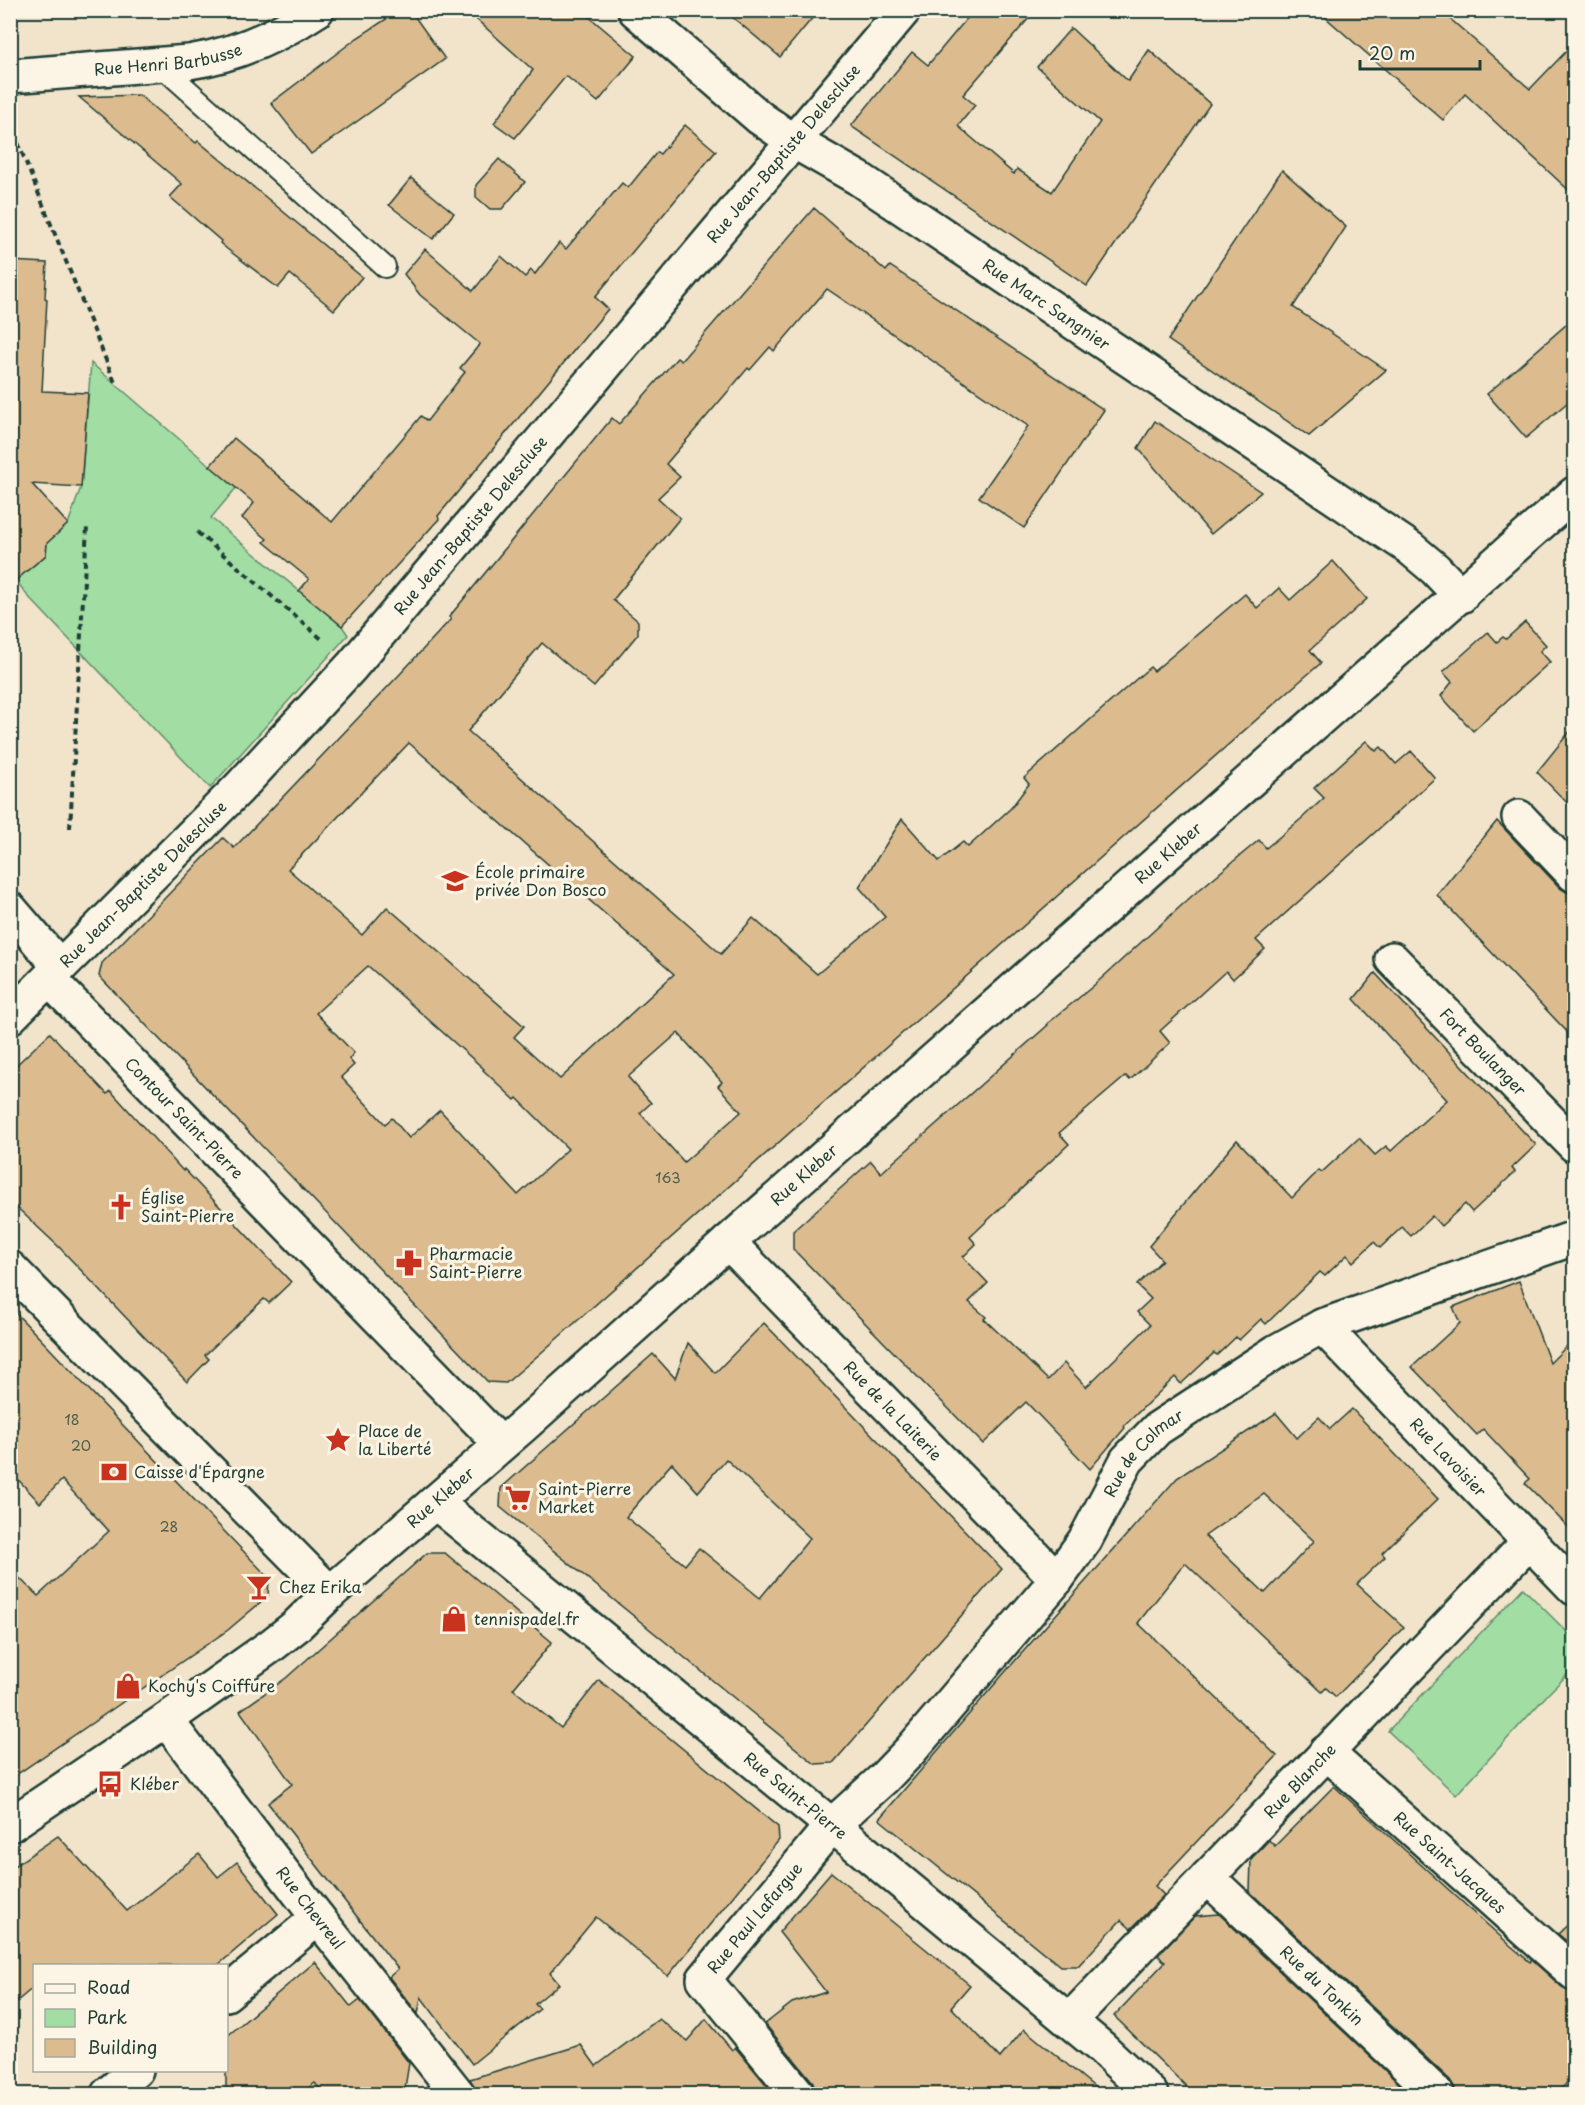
<svg xmlns="http://www.w3.org/2000/svg" width="1585" height="2105" viewBox="0 0 1585 2105" font-family="'Playpen Sans',sans-serif">
<rect width="100%" height="100%" fill="#f2e4cb"/>
<filter id="ink" filterUnits="userSpaceOnUse"><feTurbulence type="fractalNoise" baseFrequency=".0167" numOctaves="2"/><feDisplacementMap in="SourceGraphic" scale="12" xChannelSelector="R" yChannelSelector="G"/><feConvolveMatrix kernelMatrix="1 2 1 2 8 2 1 2 1" color-interpolation-filters="sRGB"/></filter>
<g filter="url(#ink)">
<g fill="#a2dda4" stroke="#608d6c" stroke-width="1.5">
<polygon points="91,363 236,488 211,518 342,626 348,635 210,788 26,594 16,580 46,555 47,543 68,524 81,487"/>
<polygon points="1523,1588 1574,1639 1574,1668 1549,1693 1456,1795 1388,1731"/>
</g>
<g fill="#dcbb8f" stroke="#1f3d34" stroke-width="1.5" fill-rule="evenodd">
<polygon points="400,10 410,10 445,59 311,154 271,103 357,38"/>
<polygon points="466,10 581,10 636,56 598,102 566,76 515,138 494,123 533,70"/>
<polygon points="724,10 819,10 780,57"/>
<polygon points="974,10 1036,10 963,95 975,105 958,126 1014,174 1017,169 1052,192 1100,122 1037,67 1071,28 1128,81 1149,50 1210,104 1087,286 851,126 912,52 928,65"/>
<polygon points="1317,10 1440,10 1530,89 1575,42 1575,196 1465,94 1443,120"/>
<polygon points="139,95 196,143 198,141 362,277 334,310 290,274 278,288 227,249 220,243 221,241 170,197 182,184 79,97"/>
<polygon points="685,125 716,151 595,297 608,309 438,516 439,519 342,626 299,591 309,579 264,542 267,539 242,518 254,503 210,466 234,438 332,522 421,416 427,421 465,372 460,368 480,344 420,295 404,274 425,249 473,291 501,256 525,277 531,270 535,274 559,243 566,249 622,183 628,188 657,152 660,154"/>
<polygon points="499,159 525,182 502,209 490,209 476,197 476,185"/>
<polygon points="1282,170 1346,227 1293,307 1386,370 1309,436 1168,340"/>
<polygon points="411,178 454,213 433,239 389,205"/>
<path d="M 814,208 L 886,271 L 890,266 L 1104,410 L 1024,528 L 979,497 L 1028,426 L 827,289 L 774,351 L 770,347 L 750,370 L 748,368 L 666,464 L 680,477 L 658,498 L 680,518 L 613,600 L 638,621 L 638,634 L 594,687 L 542,643 L 468,731 L 721,954 L 753,918 L 817,974 L 885,917 L 859,887 L 902,819 L 939,861 L 963,842 L 968,847 L 1011,808 L 1029,784 L 1024,778 L 1150,667 L 1154,671 L 1245,594 L 1257,608 L 1279,588 L 1290,600 L 1333,561 L 1367,599 L 1310,650 L 1321,663 L 1299,682 L 542,1352 L 506,1383 L 488,1382 L 99,976 L 102,963 L 223,838 L 234,848 L 401,673 L 451,619 L 449,617 L 612,418 L 619,424 L 677,358 L 681,361 ZM 409,743 L 674,974 L 560,1079 L 514,1037 L 524,1026 L 387,907 L 362,935 L 288,869 ZM 368,966 L 484,1069 L 483,1070 L 515,1100 L 517,1098 L 568,1149 L 518,1195 L 440,1110 L 409,1138 L 392,1118 L 385,1124 L 341,1077 L 354,1065 L 349,1059 L 354,1053 L 316,1013 ZM 678,1033 L 722,1082 L 718,1086 L 741,1112 L 684,1162 L 640,1113 L 651,1103 L 628,1077 Z"/>
<polygon points="10,261 47,263 45,298 47,299 42,391 88,393 81,487 32,484 68,524 47,543 46,555 10,585"/>
<polygon points="1575,317 1575,396 1526,438 1487,394"/>
<polygon points="1155,421 1261,492 1211,534 1138,448"/>
<polygon points="1525,622 1546,645 1540,651 1550,662 1473,731 1441,696 1452,682 1443,672 1488,632 1497,642 1503,637 1506,639"/>
<polygon points="1575,725 1575,811 1537,772"/>
<polygon points="1366,741 1376,751 1381,747 1396,764 1411,751 1435,778 1256,940 1265,949 1233,979 1226,971 1160,1031 1170,1043 1130,1080 1126,1076 1059,1133 1069,1144 970,1237 976,1244 963,1257 988,1283 969,1302 986,1317 984,1319 1048,1380 1064,1363 1086,1387 1150,1325 1137,1312 1151,1299 1137,1285 1162,1260 1149,1246 1237,1140 1292,1198 1319,1170 1322,1172 1359,1138 1375,1155 1386,1146 1391,1151 1447,1100 1354,999 1375,973 1536,1145 1512,1168 1515,1172 1472,1212 1465,1204 1441,1226 1432,1216 1411,1236 1402,1227 1380,1248 1374,1242 1353,1262 1347,1255 1325,1276 1320,1272 1266,1324 1261,1319 1239,1340 1236,1337 1217,1355 1214,1353 1181,1384 1175,1377 1124,1426 1125,1428 1090,1469 1026,1402 983,1444 793,1249 793,1231 871,1161 881,1173 1048,1025 1047,1024 1092,987 1193,895 1259,840 1266,848 1301,819 1324,798 1314,788"/>
<polygon points="1497,821 1560,888 1568,893 1575,893 1575,1040 1437,895"/>
<polygon points="50,1033 107,1094 111,1091 183,1171 184,1169 291,1282 269,1303 264,1299 205,1355 209,1359 187,1382 59,1247 10,1201 10,1071"/>
<polygon points="1519,1281 1550,1363 1575,1338 1575,1534 1525,1483 1530,1479 1483,1429 1477,1435 1412,1367 1460,1323 1453,1307"/>
<polygon points="10,1307 269,1578 268,1596 228,1630 10,1779 10,1569 38,1596 109,1531 62,1480 40,1503 10,1471"/>
<path d="M 764,1323 L 1002,1569 L 833,1763 L 815,1764 L 500,1507 L 501,1488 L 653,1354 L 675,1378 L 688,1343 L 715,1373 ZM 726,1459 L 810,1538 L 760,1598 L 699,1548 L 685,1565 L 626,1517 L 672,1463 L 698,1492 Z"/>
<path d="M 1352,1409 L 1438,1499 L 1382,1553 L 1385,1557 L 1357,1584 L 1404,1627 L 1336,1697 L 1326,1688 L 1322,1692 L 1185,1563 L 1138,1623 L 1277,1756 L 1155,1886 L 1164,1895 L 1131,1929 L 1121,1920 L 1078,1966 L 1060,1966 L 879,1819 L 1006,1671 L 1177,1478 L 1276,1413 L 1297,1438 L 1319,1417 L 1330,1429 ZM 1264,1494 L 1314,1541 L 1265,1593 L 1205,1536 Z"/>
<polygon points="427,1553 445,1553 552,1642 513,1689 561,1728 599,1680 778,1827 779,1840 668,1976 596,1917 550,1973 559,1984 535,2004 540,2009 472,2064 421,1997 418,2014 389,1977 398,1969 268,1803 292,1784 240,1711 286,1678"/>
<polygon points="1334,1786 1511,1946 1530,1962 1532,1960 1562,1987 1575,1991 1575,2075 1556,2094 1455,2094 1455,2088 1450,2080 1250,1892 1251,1859 1269,1840 1275,1846"/>
<polygon points="58,1836 127,1911 199,1854 218,1877 237,1862 278,1914 218,1965 34,1965 34,1987 10,2007 10,1869"/>
<polygon points="831,1872 970,1985 951,2007 1000,2058 1024,2029 1103,2094 816,2094 813,2082 765,2024 792,2003 826,1992 779,1932"/>
<polygon points="1219,1914 1410,2094 1194,2094 1114,2016 1165,1962 1158,1955 1195,1916"/>
<polygon points="1575,1918 1575,1948 1558,1934"/>
<polygon points="315,1962 351,2007 360,2000 409,2063 404,2094 324,2094 315,2083 300,2094 226,2094 226,2037"/>
<polygon points="659,2019 687,2041 706,2019 732,2050 735,2047 774,2094 476,2094 476,2091 470,2079 581,2045 596,2066"/>
</g>
<g fill="none" stroke-linecap="round" stroke-linejoin="round">
<g stroke="#1f3d34" stroke-width="24">
<polyline id="service" points="159,64 385,267"/>
</g>
<g stroke="#1f3d34" stroke-width="38">
<g id="minor">
<path id="s1" d="M 635,10 L 760,118 L 795,142 L 858,178 L 1410,548 L 1435,569 L 1461,596"/>
<path id="s2" d="M 10,76 L 189,62 C 235,55 278,36 317,10"/>
<polyline points="1519,817 1574,875"/>
<polyline points="10,909 60,967"/>
<path id="s3" d="M 1392,959 L 1574,1145"/>
<path id="s4" d="M 49,979 L 501,1444"/>
<path id="s5" d="M 728,1242 L 1057,1579"/>
<polyline points="10,1268 330,1593"/>
<path id="s6" d="M 1322,1326 L 1574,1588"/>
<path id="s7" d="M 435,1502 L 861,1849 L 1102,2048 L 1151,2094"/>
<path id="s8" d="M 166,1720 L 318,1918 L 458,2094"/>
<path id="s9" d="M 1326,1752 L 1574,1973"/>
<path id="s10" d="M 1207,1877 L 1437,2094"/>
<polyline points="226,1994 318,1918"/>
<path id="s11" d="M 1069,2021 L 1530,1541"/>
<polyline points="108,2094 136,2070"/>
<path id="s12" d="M 798,2094 L 704,1979 L 832,1825 L 883,1779 L 910,1751 L 1057,1579 L 1085,1540 L 1127,1460 L 1157,1429 L 1277,1351 L 1322,1326 L 1574,1238"/>
</g>
</g>
<g stroke="#1f3d34" stroke-width="38">
<g id="tertiary">
<path id="s13" d="M 10,1017 L 238,789 L 352,666 L 904,10"/>
<path id="s14" d="M 10,1825 L 166,1720 L 272,1645 L 295,1627 L 330,1593 L 524,1425 L 728,1242 L 1574,494"/>
</g>
</g>
<g stroke="#1f3d34" stroke-width="4" stroke-dasharray="6 4.5" stroke-linecap="butt">
<polyline points="10,123 116,385"/>
<polyline points="197,532 324,641"/>
<polyline points="70,828 87,527"/>
</g>
<use href="#service" stroke="#fcf5e5" stroke-width="20"/>
<use href="#minor" stroke="#fcf5e5" stroke-width="33"/>
<use href="#tertiary" stroke="#fcf5e5" stroke-width="33"/>
</g>
</g>
<defs>
<g id="school-bare" transform="scale(2.07)"><path d="M0-5L7-2L0 1L-7-2ZM-4 1L0 2.5L4 1V4Q0 6-4 4Z" fill="#c8321e" stroke="#fcf5e5" stroke-width="2.5" paint-order="stroke"/></g>
<g id="church-bare" transform="scale(2.07)"><path d="M-1.2-6h2.4v3.5h3.3v2.4h-3.3V6h-2.4V-.1h-3.3v-2.4h3.3Z" fill="#c8321e" stroke="#fcf5e5" stroke-width="2.5" paint-order="stroke"/></g>
<g id="pharmacy-bare" transform="scale(2.07)"><path d="M-2-6h4v4h4v4h-4v4h-4v-4h-4v-4h4Z" fill="#c8321e" stroke="#fcf5e5" stroke-width="2.5" paint-order="stroke"/></g>
<g id="sight-bare" transform="scale(2.07)"><path d="M0-6L1.8-2.2L6-1.7L2.9 1.2L3.7 5.4L0 3.3L-3.7 5.4L-2.9 1.2L-6-1.7L-1.8-2.2Z" fill="#c8321e" stroke="#fcf5e5" stroke-width="2.5" paint-order="stroke"/></g>
<g id="bank-bare" transform="scale(2.07)"><path d="M-6-4H6V4H-6ZM0-2.3a2.3 2.3 0 1 0 0 4.6a2.3 2.3 0 1 0 0-4.6Z" fill="#c8321e" stroke="#fcf5e5" stroke-width="2.5" paint-order="stroke"/></g>
<g id="supermarket-bare" transform="scale(2.07)"><path d="M-6-5.5h2.5l.6 2H6L4.5 2H-2.5L-4.4-4H-6ZM-1.5 3.2a1.3 1.3 0 1 0 .1 0ZM3 3.2a1.3 1.3 0 1 0 .1 0Z" fill="#c8321e" stroke="#fcf5e5" stroke-width="2.5" paint-order="stroke"/></g>
<g id="bar-bare" transform="scale(2.07)"><path d="M-6-5H6L.8 .8V4.5H3.5V6h-7V4.5H-.8V.8Z" fill="#c8321e" stroke="#fcf5e5" stroke-width="2.5" paint-order="stroke"/></g>
<g id="shop-bare" transform="scale(2.07)"><path d="M-5-2.5h2.3a2.7 3.5 0 0 1 5.4 0H5L5.5 6h-11ZM-1.5-2.5h3a1.5 2.3 0 0 0-3 0Z" fill="#c8321e" stroke="#fcf5e5" stroke-width="2.5" paint-order="stroke"/></g>
<g id="bus-bare" transform="scale(2.07)"><path d="M-5-6H5V4H4V6H2V4H-2V6H-4V4H-5ZM-3.5-4V0h7V-4ZM-3.5 1.2v1.5H-2V1.2ZM2 1.2v1.5H3.5V1.2Z" fill="#c8321e" stroke="#fcf5e5" stroke-width="2.5" paint-order="stroke"/></g>
</defs>
<g fill-rule="evenodd">
<use href="#school-bare" x="455" y="881"/>
<use href="#church-bare" x="121" y="1207"/>
<use href="#pharmacy-bare" x="409" y="1263"/>
<use href="#sight-bare" x="338" y="1440"/>
<use href="#bank-bare" x="114" y="1472"/>
<use href="#supermarket-bare" x="518" y="1498"/>
<use href="#bar-bare" x="259" y="1587"/>
<use href="#shop-bare" x="454" y="1619"/>
<use href="#shop-bare" x="128" y="1686"/>
<use href="#bus-bare" x="110" y="1784"/>
</g>
<g text-anchor="middle" stroke-width="6" stroke-linejoin="round" paint-order="stroke">
<g font-size="14" fill="#4e5c4b">
<text x="668" y="1183">163</text>
<text x="72" y="1425">18</text>
<text x="81" y="1451">20</text>
<text x="169" y="1532">28</text>
</g>
<g font-size="16" fill="#1f3d34" stroke="#fcf5e5">
<text dy="6" stroke="none"><textPath href="#s2" startOffset="159">Rue Henri Barbusse</textPath></text>
<text dy="6" stroke="none"><textPath href="#s13" startOffset="1160">Rue Jean-Baptiste Delescluse</textPath></text>
<text dy="6" stroke="none"><textPath href="#s1" startOffset="507">Rue Marc Sangnier</textPath></text>
<text dy="6" stroke="none"><textPath href="#s13" startOffset="674">Rue Jean-Baptiste Delescluse</textPath></text>
<text dy="6" stroke="none"><textPath href="#s14" startOffset="1514">Rue Kleber</textPath></text>
<text dy="6" stroke="none"><textPath href="#s13" startOffset="188">Rue Jean-Baptiste Delescluse</textPath></text>
<text dy="6" stroke="none"><textPath href="#s3" startOffset="130">Fort Boulanger</textPath></text>
<text dy="6" stroke="none"><textPath href="#s4" startOffset="194">Contour Saint-Pierre</textPath></text>
<text dy="6" stroke="none"><textPath href="#s14" startOffset="1028">Rue Kleber</textPath></text>
<text dy="6" stroke="none"><textPath href="#s5" startOffset="236">Rue de la Laiterie</textPath></text>
<text dy="6" stroke="none"><textPath href="#s12" startOffset="837">Rue de Colmar</textPath></text>
<text dy="6" stroke="none"><textPath href="#s6" startOffset="182">Rue Lavoisier</textPath></text>
<text dy="6" stroke="none"><textPath href="#s14" startOffset="542">Rue Kleber</textPath></text>
<text dy="6" stroke="none"><textPath href="#s11" startOffset="333">Rue Blanche</textPath></text>
<text dy="6" stroke="none"><textPath href="#s7" startOffset="465">Rue Saint-Pierre</textPath></text>
<text dy="6" stroke="none"><textPath href="#s9" startOffset="166">Rue Saint-Jacques</textPath></text>
<text dy="6" stroke="none"><textPath href="#s8" startOffset="237">Rue Chevreul</textPath></text>
<text dy="6" stroke="none"><textPath href="#s12" startOffset="228">Rue Paul Lafargue</textPath></text>
<text dy="6" stroke="none"><textPath href="#s10" startOffset="158">Rue du Tonkin</textPath></text>
</g>
<g font-size="16" fill="#1f3d34" stroke="#fcf5e5" text-anchor="start">
<text x="475" y="878">École primaire<tspan x="475" dy="18">privée Don Bosco</tspan></text>
<text x="141" y="1204">Église<tspan x="141" dy="18">Saint-Pierre</tspan></text>
<text x="429" y="1260">Pharmacie<tspan x="429" dy="18">Saint-Pierre</tspan></text>
<text x="358" y="1437">Place de<tspan x="358" dy="18">la Liberté</tspan></text>
<text x="134" y="1478">Caisse d'Épargne</text>
<text x="538" y="1495">Saint-Pierre<tspan x="538" dy="18">Market</tspan></text>
<text x="279" y="1593">Chez Erika</text>
<text x="474" y="1625">tennispadel.fr</text>
<text x="148" y="1692">Kochy's Coiffure</text>
<text x="130" y="1790">Kléber</text>
</g>
</g>
<rect width="1585" height="2105" fill="none" stroke="#fcf5e5" stroke-width="36"/>
<rect x="18" y="18" width="1549" height="2069" fill="none" stroke="#1f3d34" stroke-width="2" filter="url(#ink)"/>
<rect x="33" y="1964" width="195" height="108" fill="#fcf5e5" stroke="#a4ab9e" stroke-width="1.5"/>
<rect x="45" y="1984" width="30" height="9" fill="#fcf5e5" stroke="#a4ab9e" stroke-width="1.5"/>
<text x="87" y="1994" font-size="18" fill="#1f3d34">Road</text>
<rect x="45" y="2009" width="30" height="18" fill="#a2dda4" stroke="#a4ab9e" stroke-width="1.5"/>
<text x="87" y="2024" font-size="18" fill="#1f3d34">Park</text>
<rect x="45" y="2039" width="30" height="18" fill="#dcbb8f" stroke="#a4ab9e" stroke-width="1.5"/>
<text x="87" y="2054" font-size="18" fill="#1f3d34">Building</text>
<path d="M1360 60v9h120v-9" fill="none" stroke="#1f3d34" stroke-width="3"/>
<text x="1369" y="60" font-size="18" fill="#1f3d34" stroke="#fcf5e5" stroke-width="4.5" paint-order="stroke">20 m</text>
</svg>
